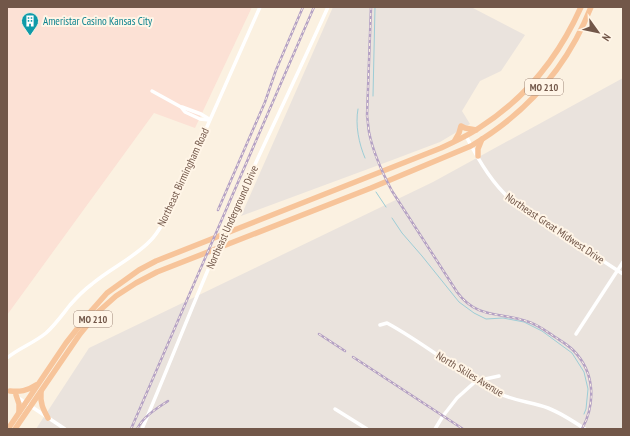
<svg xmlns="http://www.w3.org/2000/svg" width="630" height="436" viewBox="0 0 630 436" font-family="'PT Sans Narrow',sans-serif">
<rect width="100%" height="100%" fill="#fbf1e1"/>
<polygon fill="#fce1d5" points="7,7 252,7 195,128 154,113 7,315"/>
<g fill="#eae3dd">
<polygon points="333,7 471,7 525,35 501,71 480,81 462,111 470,124 440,142 387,162 241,216"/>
<polygon points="623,78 623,429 36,429 89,348 433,182"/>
</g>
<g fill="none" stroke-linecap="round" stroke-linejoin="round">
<g stroke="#9dcdd6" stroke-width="1">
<polyline points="373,96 375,7"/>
<path d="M 358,109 C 355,125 359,144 365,158"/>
<polyline points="376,192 386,207"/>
<polyline points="392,218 402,233 422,256 459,302 474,313 486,319 503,318 524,322 542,331 572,353 584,372 588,389 586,409 584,414"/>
</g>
<g stroke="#fff" stroke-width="3.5">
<polyline points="152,91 181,107 185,112 200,119 209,120"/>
<polyline points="182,107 201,114 209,119"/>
<path d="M 466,136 C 479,161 494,187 516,204 L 623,274"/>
<path d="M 380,325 L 387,323 C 426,344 459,373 498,393 C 514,401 531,402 548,408 C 561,413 573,421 585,429"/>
<polyline points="576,334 623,262"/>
<path d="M 7,358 C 19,348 34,343 46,333 C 55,325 62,315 70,305 C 77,297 84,290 92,284 C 111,268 134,258 151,240 C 158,233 162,224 167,217 L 260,7"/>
<polyline points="17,397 65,429"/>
<polyline points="335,409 367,429"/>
<path d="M 142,429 C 172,359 199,288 230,219 C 262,148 296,78 328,7"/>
<polyline points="435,429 443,416 457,398 476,381 499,376"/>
</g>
<g stroke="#f7c49a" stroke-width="5.5">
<polyline points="455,140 459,133 461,126 465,128 476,130"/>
<polyline points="478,156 478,149 482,139"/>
<path d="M 10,391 C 20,392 27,391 36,385"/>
<path d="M 41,392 C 40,403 43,409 48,418"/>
<polyline points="16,395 19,404 19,412"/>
<path d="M 8,429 L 66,343 L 92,310 L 107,293 L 139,270 L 156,261 L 441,148 C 454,142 467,136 479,128 C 525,99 559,56 581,7"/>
<path d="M 15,429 L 80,334 L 98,312 L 116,296 L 136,283 L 157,272 L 371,188 L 471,146 C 527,113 567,68 591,7"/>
</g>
<g stroke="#b4a1c4" stroke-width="2.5">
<g id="rail">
<path d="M 371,7 L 367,116 C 368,121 368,126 369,132 C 373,153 382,172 392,191 L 457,292 C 477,319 499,312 526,321 C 537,324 546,331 555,337 C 561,341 568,345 573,350 C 595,372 596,403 582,429"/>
<polyline points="218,210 265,102 276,70 303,7"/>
<polyline points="319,334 345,351"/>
<polyline points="353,357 463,429"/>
<polyline points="131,429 314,7"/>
<path d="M 137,429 C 144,416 156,409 168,401"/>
</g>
</g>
<use href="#rail" stroke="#fff5e7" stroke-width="1" stroke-dasharray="3" stroke-linecap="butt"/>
</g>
<defs>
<g id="building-pin" transform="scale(0.9)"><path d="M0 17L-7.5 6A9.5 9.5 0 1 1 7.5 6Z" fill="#0f9aa8" stroke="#fff5e7"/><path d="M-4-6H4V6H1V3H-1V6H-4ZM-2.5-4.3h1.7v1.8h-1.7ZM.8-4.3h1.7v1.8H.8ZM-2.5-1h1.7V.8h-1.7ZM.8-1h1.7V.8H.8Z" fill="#fff"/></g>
</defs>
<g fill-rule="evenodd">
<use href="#building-pin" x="30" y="21"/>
</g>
<g text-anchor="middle" stroke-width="4" stroke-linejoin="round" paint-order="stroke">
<g fill="#fff5e7" stroke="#9c8678" stroke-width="1">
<rect x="525" y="79" width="38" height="16" rx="3"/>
<rect x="74" y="311" width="38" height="16" rx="3"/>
</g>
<g font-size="10" font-weight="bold" fill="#725749">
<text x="544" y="91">MO 210</text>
<text x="93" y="323">MO 210</text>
</g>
<g font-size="11" fill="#0d838f" stroke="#fff5e7" text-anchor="start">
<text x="43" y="25">Ameristar Casino Kansas City</text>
</g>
<g font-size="11" fill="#725749" stroke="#fff5e7">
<text transform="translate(183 177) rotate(-65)" y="4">Northeast Birmingham Road</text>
<text transform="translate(232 217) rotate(-66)" y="4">Northeast Underground Drive</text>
<text transform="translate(555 228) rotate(34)" y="4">Northeast Great Midwest Drive</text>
<text transform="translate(470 374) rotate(31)" y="4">North Skiles Avenue</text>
</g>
</g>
<rect width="630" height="436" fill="none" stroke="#725749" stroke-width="16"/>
<g transform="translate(598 32) rotate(123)" stroke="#fff5e7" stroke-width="3" paint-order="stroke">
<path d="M0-3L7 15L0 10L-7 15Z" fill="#725749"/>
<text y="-6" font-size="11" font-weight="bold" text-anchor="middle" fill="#725749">N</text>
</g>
</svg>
